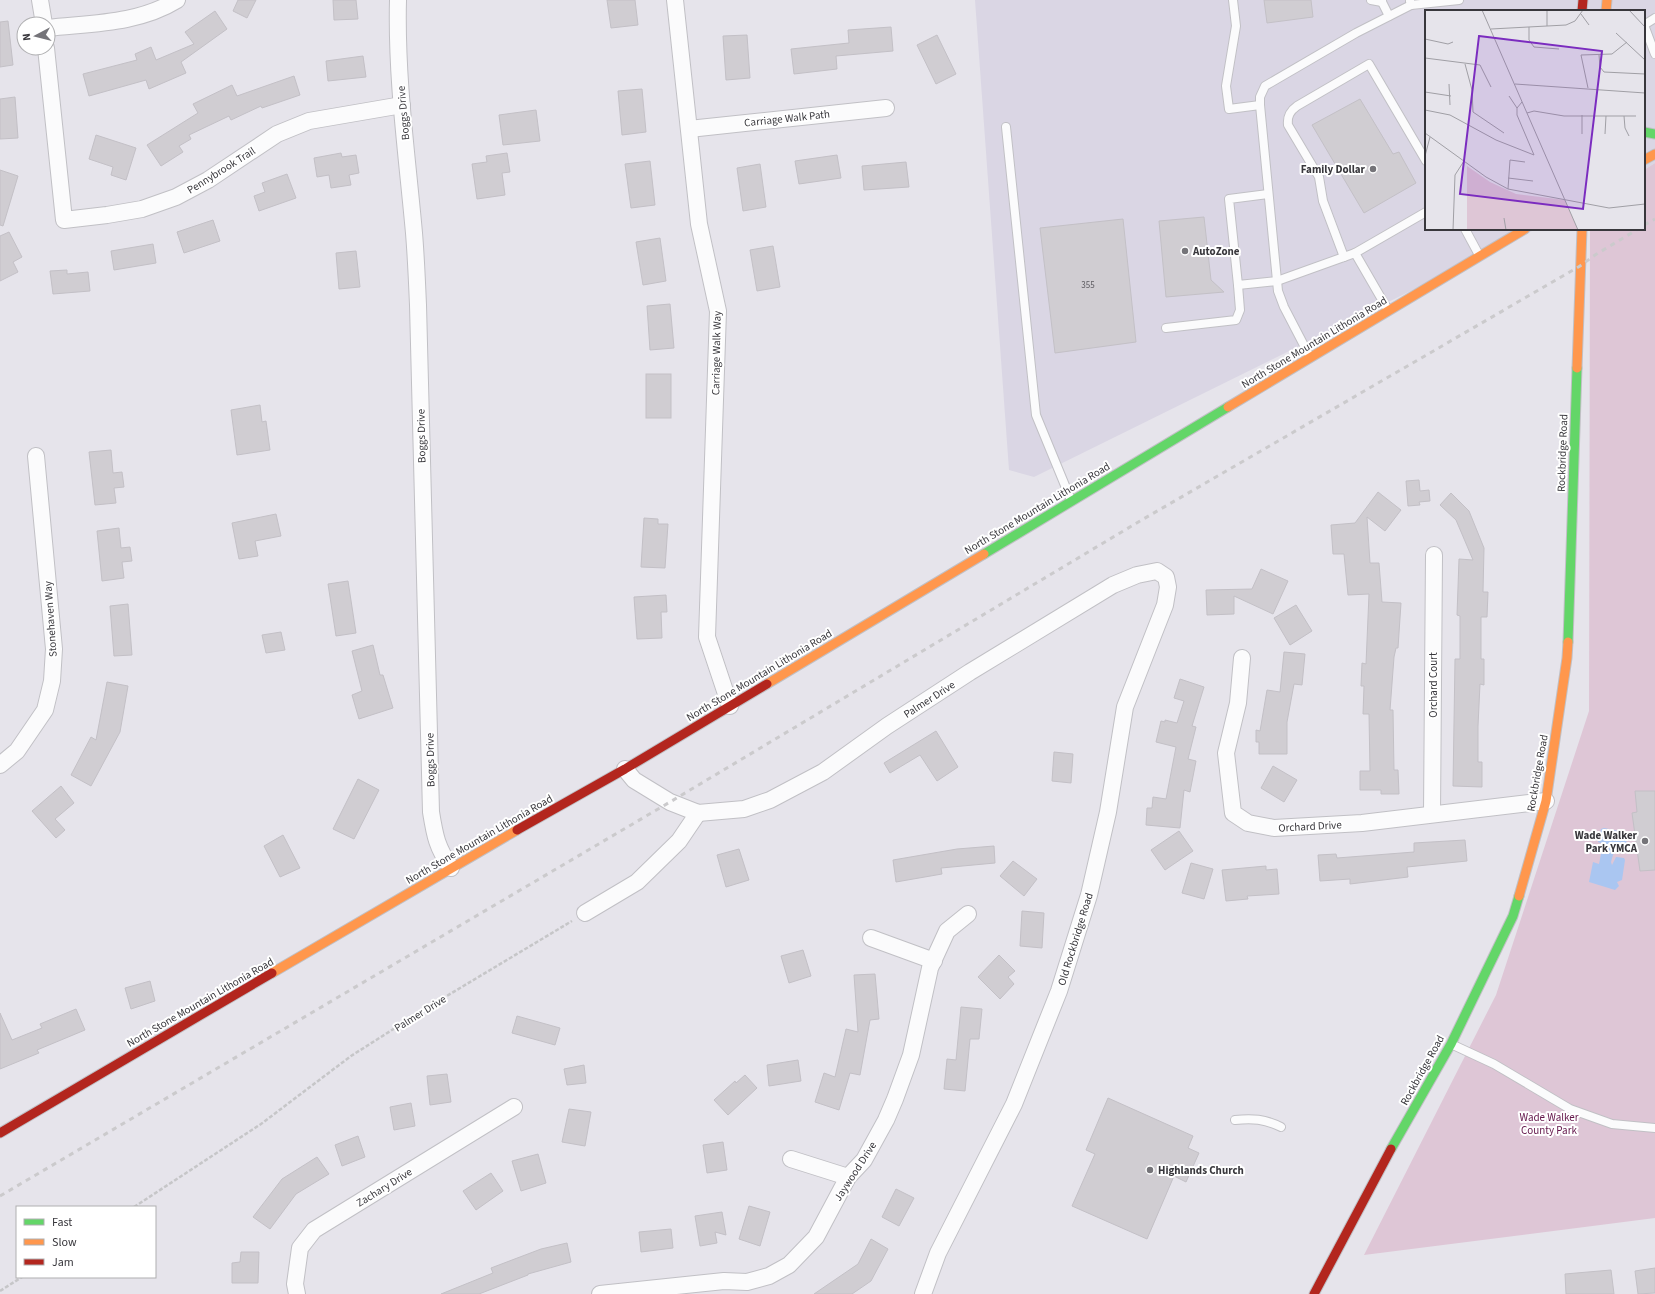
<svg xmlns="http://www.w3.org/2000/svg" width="1655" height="1294" viewBox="0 0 1655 1294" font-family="'Source Sans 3',sans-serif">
<rect width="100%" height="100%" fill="#e6e4eb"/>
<polygon fill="#dad6e4" points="975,0 1655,0 1655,163 1644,170 1644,11 1426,11 1426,229 1536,229 1034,477 1009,470"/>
<polygon fill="#dec6d6" points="1655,163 1655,1218 1364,1255 1496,995 1589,711 1590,229 1644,229 1644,170"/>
<polygon fill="#aac6f1" points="1604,828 1628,833 1625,850 1621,851 1615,848 1611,862 1612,865 1616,857 1624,858 1625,860 1622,880 1617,882 1619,886 1615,890 1589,882 1593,862 1599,864 1603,844 1598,842 1601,829"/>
<g fill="#d0cdd2" stroke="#c3c0c6">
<polygon points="238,0 256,0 247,18 233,11"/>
<polygon points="333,0 356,0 358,19 334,20"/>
<polygon points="607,0 635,0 638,25 611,28"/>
<polygon points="1264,0 1311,0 1313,17 1267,23"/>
<polygon points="215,11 227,29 181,62 186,73 149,89 146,80 89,96 83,74 137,60 135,54 151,47 156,60 194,44 185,32"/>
<polygon points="8,21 13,65 0,67 0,22"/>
<polygon points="891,27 893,51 836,56 837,69 794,74 791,49 849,43 848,30"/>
<polygon points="747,35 750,78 726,80 723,36"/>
<polygon points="937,35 956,74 936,84 917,45"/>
<polygon points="363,56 366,77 328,81 326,61"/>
<polygon points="294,76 300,95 262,108 261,106 231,120 229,116 189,135 191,139 179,146 183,152 161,166 147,145 198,113 193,104 232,85 237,96"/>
<polygon points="642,89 646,132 622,135 618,91"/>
<polygon points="15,97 18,138 0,139 0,99"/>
<polygon points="1360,99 1393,154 1399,152 1416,183 1364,213 1312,125"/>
<polygon points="536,110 540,141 503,145 499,115"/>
<polygon points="96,135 136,148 126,180 111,175 113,167 89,159"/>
<polygon points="341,153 342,157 356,155 359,173 349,175 351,185 331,188 329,175 317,177 314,158"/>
<polygon points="507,153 510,172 502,173 505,195 477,199 472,164 487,162 486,156"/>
<polygon points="837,155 841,178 799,184 795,161"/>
<polygon points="650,161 655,205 631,208 625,164"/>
<polygon points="906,162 909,187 864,190 862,166"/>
<polygon points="760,164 766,207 743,211 737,168"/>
<polygon points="0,170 18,176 3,226 0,225"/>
<polygon points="287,174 296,198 259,211 254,196 265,192 262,183"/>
<polygon points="1204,217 1211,280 1224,292 1166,297 1159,221"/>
<polygon points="1123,219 1136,342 1055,353 1040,228"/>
<polygon points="213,220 220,241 184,253 177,232"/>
<polygon points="9,232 22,257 13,262 18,272 0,281 0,236"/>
<polygon points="660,238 666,281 643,285 636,242"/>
<polygon points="153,244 156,263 114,270 111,251"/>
<polygon points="773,246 780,287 757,291 750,250"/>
<polygon points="356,251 360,287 339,289 336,253"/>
<polygon points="67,270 67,274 88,272 90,291 53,294 50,271"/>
<polygon points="670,304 674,348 650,350 647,306"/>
<rect x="646" y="374" width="25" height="44"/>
<polygon points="260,405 262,422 266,421 270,450 237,455 231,410"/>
<polygon points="111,450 113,473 122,472 124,487 114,488 116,503 95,505 89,452"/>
<polygon points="1419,480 1420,491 1429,490 1430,501 1419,502 1420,505 1408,506 1406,481"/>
<polygon points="1378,492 1401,510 1385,531 1367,517 1370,563 1379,563 1382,602 1401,603 1398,648 1396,648 1394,657 1390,710 1393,710 1394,770 1398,770 1399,794 1381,794 1381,790 1360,790 1360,771 1370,771 1369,714 1363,714 1364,686 1361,686 1362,663 1366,664 1369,594 1348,595 1344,554 1333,554 1331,525 1355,523"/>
<polygon points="1451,493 1469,511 1484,548 1483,592 1488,592 1487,617 1481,617 1481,659 1484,659 1484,685 1480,684 1478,726 1478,762 1482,762 1482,787 1453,786 1455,659 1460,659 1460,616 1457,615 1459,559 1473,560 1456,520 1440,505"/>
<polygon points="276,514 281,536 255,541 258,556 239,559 232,523"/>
<polygon points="644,518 658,519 658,524 668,524 665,568 641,567"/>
<polygon points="119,528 121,548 130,547 132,561 122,562 124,578 102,581 97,531"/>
<polygon points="1261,569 1288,581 1273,614 1234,596 1234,614 1207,615 1206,590 1252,589"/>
<polygon points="348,581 356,633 336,636 328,584"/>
<polygon points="666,595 667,612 661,612 662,638 637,639 634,597"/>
<polygon points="128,604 132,655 114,656 110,606"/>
<polygon points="1296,605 1312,631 1290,645 1274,618"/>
<polygon points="281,632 285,650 266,653 262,635"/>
<polygon points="373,645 380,675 383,675 393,708 359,719 352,695 362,691 352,651"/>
<polygon points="1284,652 1305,654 1302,685 1294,684 1287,722 1287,754 1259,754 1259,742 1256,742 1256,730 1260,731 1267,690 1280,692"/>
<polygon points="1180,679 1204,687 1192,726 1196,727 1188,759 1196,761 1190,792 1184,790 1180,828 1146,825 1147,808 1152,808 1153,797 1166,799 1176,747 1156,742 1161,721 1165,722 1165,720 1177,723 1184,701 1174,698"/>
<polygon points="107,682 128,686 120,732 91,786 71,775 91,737 96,740"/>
<polygon points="936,731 958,767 937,781 920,755 890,773 884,763"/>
<polygon points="1054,752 1073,754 1071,783 1052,781"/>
<polygon points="1273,766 1297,780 1284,802 1261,788"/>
<polygon points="358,779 379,790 354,839 333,829"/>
<polygon points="61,786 74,803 55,819 65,830 56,838 32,811"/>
<polygon points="1635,791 1655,791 1655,870 1640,871 1632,813 1637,812"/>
<polygon points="1179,831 1193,851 1165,870 1151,850"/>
<polygon points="283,835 300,868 280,877 264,846"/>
<polygon points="1465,840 1467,861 1407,867 1408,877 1350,884 1350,879 1320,881 1318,855 1336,854 1337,858 1414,852 1414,843"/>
<polygon points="994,846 995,863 941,868 942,874 896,882 893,860 957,849"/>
<polygon points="739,849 749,880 726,887 717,855"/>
<polygon points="1013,861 1037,879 1024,896 1000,876"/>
<polygon points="1191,863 1213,869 1204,899 1182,893"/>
<polygon points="1266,866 1266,870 1277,869 1279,894 1247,896 1248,899 1226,901 1222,870"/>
<polygon points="1022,911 1044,913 1042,948 1020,946"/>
<polygon points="803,950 811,976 789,983 781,956"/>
<polygon points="999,955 1015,971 1008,977 1014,984 1000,999 978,977"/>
<polygon points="875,974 879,1019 870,1020 860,1075 850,1073 839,1110 815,1102 824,1073 835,1077 846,1029 858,1032 854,975"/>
<polygon points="150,981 155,1001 131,1009 125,988"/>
<polygon points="961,1007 982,1009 979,1039 970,1039 965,1091 944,1089 947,1059 956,1060"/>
<polygon points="76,1009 85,1030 37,1050 39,1053 0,1069 0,1013 12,1040 42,1028 40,1024"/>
<polygon points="517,1016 560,1028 555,1045 512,1033"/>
<polygon points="798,1060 801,1081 769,1086 767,1065"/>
<polygon points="584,1065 586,1083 567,1085 564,1069"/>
<polygon points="447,1074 451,1102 430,1105 427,1076"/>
<polygon points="745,1075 757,1088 728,1115 714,1100 735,1081 736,1083"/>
<polygon points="1108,1098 1193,1136 1188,1148 1199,1153 1186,1182 1174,1176 1147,1239 1072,1206 1095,1154 1086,1150"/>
<polygon points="411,1103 415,1126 394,1130 390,1107"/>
<polygon points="569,1109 591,1112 585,1146 562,1142"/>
<polygon points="358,1136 365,1157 342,1166 335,1145"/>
<polygon points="723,1142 727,1170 707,1173 703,1145"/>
<polygon points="538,1154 546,1183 521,1191 512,1161"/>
<polygon points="317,1157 329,1174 296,1194 270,1229 253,1217 282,1179"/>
<polygon points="491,1173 503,1191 476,1210 463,1191"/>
<polygon points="896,1189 914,1198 899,1226 882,1217"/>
<polygon points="749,1206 770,1212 760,1246 739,1239"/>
<polygon points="722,1212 726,1235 715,1232 717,1243 700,1246 695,1216"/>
<polygon points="671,1229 673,1248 641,1252 639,1232"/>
<polygon points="871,1239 888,1249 871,1281 852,1294 814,1294 858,1264"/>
<polygon points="567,1243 571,1262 528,1274 528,1275 479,1294 441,1294 493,1273 491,1268 541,1249"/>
<polygon points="241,1252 259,1252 258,1283 232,1283 232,1263 240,1262"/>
<polygon points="1655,1268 1655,1293 1638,1294 1635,1271"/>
<polygon points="1611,1270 1614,1294 1566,1294 1565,1274"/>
</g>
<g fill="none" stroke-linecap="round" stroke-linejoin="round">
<g stroke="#c1c0c5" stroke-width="10">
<g id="lane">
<polyline points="1233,0 1236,26 1226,86 1229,109 1260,105"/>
<polyline points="1371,0 1382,2"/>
<polyline points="1382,0 1382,2 1389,16"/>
<polyline points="1410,1 1411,5 1459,0"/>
<polyline points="1644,25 1655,54"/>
<polyline points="1644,25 1655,18"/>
<polyline points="1006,127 1036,415 1071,500"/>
<polyline points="1268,194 1229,199 1238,285 1277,281 1355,253 1388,310"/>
<polyline points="1465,229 1479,255"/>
<polyline points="1355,253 1426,212"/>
<path d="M 1344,257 L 1323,201 L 1319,177 L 1288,125 C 1287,116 1290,111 1297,106 L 1369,64 L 1426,161"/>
<polyline points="1166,328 1236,320 1240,310 1238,285"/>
<polyline points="1310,357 1284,307 1278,291 1260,105 1260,97 1265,86 1356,33 1411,5"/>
<polyline points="1451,1044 1494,1064 1570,1109 1612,1124 1655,1128"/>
<path d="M 1235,1120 C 1252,1118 1265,1119 1281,1127"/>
</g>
</g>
<g stroke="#c1c0c5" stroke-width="18">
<g id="street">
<polyline points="40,0 44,24"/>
<path d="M 398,0 C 396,78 407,155 414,233 C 416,257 417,281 418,305 L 431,812 C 435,837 437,847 451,868"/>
<polyline points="675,0 699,224 718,311 707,637 730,706"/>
<path d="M 48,28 C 92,23 138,24 177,0"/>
<polyline points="46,48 64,220 107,215 142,209 176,197 208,180 277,134 309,121 402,105"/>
<polyline points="689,129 886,108"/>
<polyline points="1242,658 1238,703 1226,753 1233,813 1248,823 1274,828 1362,823 1546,801"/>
<polyline points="0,765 17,751 45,710 52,681 54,649 36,456"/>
<polyline points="625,769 634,780 670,802 698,813 744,809 770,800 823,772 887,726 970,672 1113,585 1137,575 1157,571 1166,577 1168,587 1165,605 1125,707 1108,812 1089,895 1059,991 1014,1104 938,1253 923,1294"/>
<polyline points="1432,814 1434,555"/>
<polyline points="585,913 637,882 679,841 698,813"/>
<polyline points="871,938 934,961"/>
<polyline points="791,1159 848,1177"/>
<polyline points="297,1294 295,1284 300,1248 314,1230 514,1107"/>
<polyline points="600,1294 724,1281 747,1282 769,1276 789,1265 816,1237 848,1177 864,1160 886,1120 895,1099 911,1055 930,968 947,931 968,914"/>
</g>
</g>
<g stroke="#c1c0c5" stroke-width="11">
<g id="fast">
<polyline points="1644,132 1655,134"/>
<polyline points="984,554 1228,407"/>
<polyline points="1568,642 1577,368"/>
<polyline points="1391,1149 1451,1044 1513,916 1519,896"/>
</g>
</g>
<g stroke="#c1c0c5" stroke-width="11">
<g id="slow">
<polyline points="1606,11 1607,0"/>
<polyline points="1644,160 1655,154"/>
<polyline points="1577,368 1582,229"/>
<polyline points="1228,407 1525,229"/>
<polyline points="767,684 984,554"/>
<polyline points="1519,896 1546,801 1567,658 1568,642"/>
<polyline points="272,973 517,830"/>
</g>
</g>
<g stroke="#c1c0c5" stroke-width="11">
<g id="jam">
<polyline points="1582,11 1583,0"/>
<polyline points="517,830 625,769 767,684"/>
<polyline points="0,1133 272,973"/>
<polyline points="1314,1294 1391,1149"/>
</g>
</g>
<g stroke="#c6c6c8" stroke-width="2.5" stroke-dasharray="4 2" stroke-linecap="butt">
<polyline points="134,1207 261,1124 351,1056 425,1009 572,921"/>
<polyline points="0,1291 22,1277"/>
</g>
<use href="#lane" stroke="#fbfbfc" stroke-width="8"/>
<use href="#street" stroke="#fbfbfc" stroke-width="16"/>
<use href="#fast" stroke="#63d668" stroke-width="9"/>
<use href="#slow" stroke="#ff974d" stroke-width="9"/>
<use href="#jam" stroke="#b3261e" stroke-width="9"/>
<g stroke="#cbcacc" stroke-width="3" stroke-dasharray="5 5" stroke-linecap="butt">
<polyline points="1644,225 1655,219"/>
<polyline points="0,1196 670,802 1140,521 1580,266 1595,255 1638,229"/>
</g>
</g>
<g fill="#757479" stroke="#fff" stroke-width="1.5">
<circle cx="1373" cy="169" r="4"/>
<circle cx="1185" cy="251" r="4"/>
<circle cx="1645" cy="841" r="4"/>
<circle cx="1150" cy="1170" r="4"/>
</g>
<g text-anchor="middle" stroke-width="4" stroke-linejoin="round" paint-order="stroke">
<g font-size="9" fill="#5e5c62">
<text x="1088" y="288">355</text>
</g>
<g font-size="11" fill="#38373c" stroke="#fff">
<text transform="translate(403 113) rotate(-95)" y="4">Boggs Drive</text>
<text transform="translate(787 118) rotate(-6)" y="4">Carriage Walk Path</text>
<text transform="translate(221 170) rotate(-32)" y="4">Pennybrook Trail</text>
<text transform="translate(1314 342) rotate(-31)" y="4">North Stone Mountain Lithonia Road</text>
<text transform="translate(716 353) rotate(-89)" y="4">Carriage Walk Way</text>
<text transform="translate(421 436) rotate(-91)" y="4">Boggs Drive</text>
<text transform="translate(1562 453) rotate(-88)" y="4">Rockbridge Road</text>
<text transform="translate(1037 508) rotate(-31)" y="4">North Stone Mountain Lithonia Road</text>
<text transform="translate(50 619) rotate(-94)" y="4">Stonehaven Way</text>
<text transform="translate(759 675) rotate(-31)" y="4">North Stone Mountain Lithonia Road</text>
<text transform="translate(1433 685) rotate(-90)" y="4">Orchard Court</text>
<text transform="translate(929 699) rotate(-33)" y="4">Palmer Drive</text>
<text transform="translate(430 760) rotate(-91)" y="4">Boggs Drive</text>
<text transform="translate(1537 773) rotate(-80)" y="4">Rockbridge Road</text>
<text transform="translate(1310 826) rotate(-3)" y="4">Orchard Drive</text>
<text transform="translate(479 839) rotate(-30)" y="4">North Stone Mountain Lithonia Road</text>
<text transform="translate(1075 939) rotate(-73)" y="4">Old Rockbridge Road</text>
<text transform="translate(200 1002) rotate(-30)" y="4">North Stone Mountain Lithonia Road</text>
<text transform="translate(420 1013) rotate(-32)" y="4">Palmer Drive</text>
<text transform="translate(1422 1070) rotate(-61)" y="4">Rockbridge Road</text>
<text transform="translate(855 1171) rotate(-57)" y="4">Jaywood Drive</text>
<text transform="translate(384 1187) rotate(-32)" y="4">Zachary Drive</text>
</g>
<g font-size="11" font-weight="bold" fill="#38373c" stroke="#fff" text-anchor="end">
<text x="1365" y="173">Family Dollar</text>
<text x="1193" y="255" text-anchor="start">AutoZone</text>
<text x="1637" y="839">Wade Walker<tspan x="1637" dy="13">Park YMCA</tspan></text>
<text x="1158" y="1174" text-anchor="start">Highlands Church</text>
</g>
<g font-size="11" fill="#63154a" stroke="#fff">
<text x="1549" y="1121">Wade Walker<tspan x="1549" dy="13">County Park</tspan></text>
</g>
</g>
<g transform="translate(1425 10)">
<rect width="220" height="220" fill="#e6e4eb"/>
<path d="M 42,156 L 65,172 L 91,184 L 140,190 L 153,220 L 42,220 Z" fill="#dec6d6"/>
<path fill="none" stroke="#a09fa5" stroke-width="1" d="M 57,0 L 153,220M 122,0 L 122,16M 204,0 L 220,17M 156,4 L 164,15M 104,17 L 104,30 L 109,37 L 134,39M 66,19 L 141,15 L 150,11 L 158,0M 191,23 L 220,50M 0,29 L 23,34 L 28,32M 174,45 L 175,57 L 179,62 L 220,64M 0,48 L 55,55 L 66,77M 40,54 L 47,80 L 48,102 L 79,123M 24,74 L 25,95M 90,74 L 220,83M 163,78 L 156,45 L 187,44 L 202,32M 0,82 L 26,86M 84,86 L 92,98M 0,100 L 25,105 L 71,130 L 109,145 L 92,105 L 92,98 L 97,92M 102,103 L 109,101 L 139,106 L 211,106M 199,106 L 200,118 L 204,126M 0,123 L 61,167 L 83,179 L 184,198 L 220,194M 157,124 L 157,105M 180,124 L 181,106M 0,146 L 5,127M 83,168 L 108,171M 83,179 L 85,150 L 100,152M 79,208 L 81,220M 28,220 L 30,165 L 39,151"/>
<path fill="#7b2cbf" fill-opacity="0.15" stroke="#7b2cbf" stroke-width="2" d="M 54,26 L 177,41 L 158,199 L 35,184 Z"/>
<rect width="220" height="220" fill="none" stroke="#38373c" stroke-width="2"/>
</g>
<rect x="16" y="1206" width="140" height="72" fill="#ffffff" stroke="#afafb1"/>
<rect x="24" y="1219" width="20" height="6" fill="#63d668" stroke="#afafb1"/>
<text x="52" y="1226" font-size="12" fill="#38373c">Fast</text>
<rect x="24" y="1239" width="20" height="6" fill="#ff974d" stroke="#afafb1"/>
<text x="52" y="1246" font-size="12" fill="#38373c">Slow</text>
<rect x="24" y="1259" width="20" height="6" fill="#b3261e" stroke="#afafb1"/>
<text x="52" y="1266" font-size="12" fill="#38373c">Jam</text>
<g transform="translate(36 36) rotate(263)"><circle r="19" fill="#ffffff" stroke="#afafb1"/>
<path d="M0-3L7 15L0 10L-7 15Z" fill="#757479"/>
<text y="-6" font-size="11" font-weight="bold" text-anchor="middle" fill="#38373c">N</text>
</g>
</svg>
